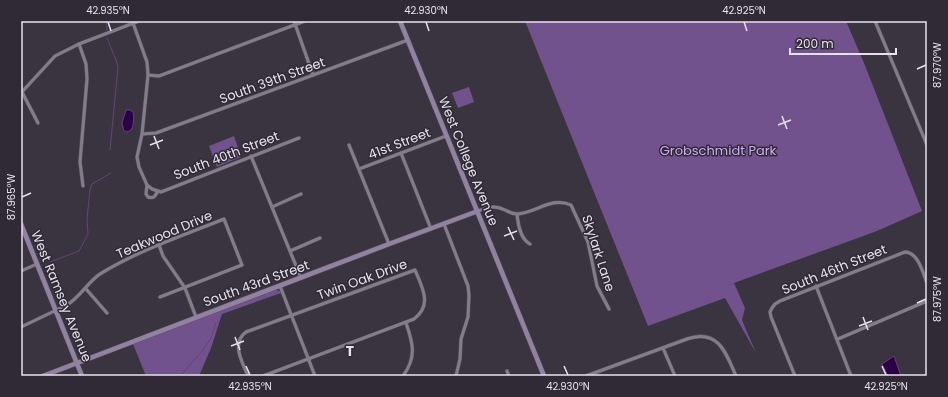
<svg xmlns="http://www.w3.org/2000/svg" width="948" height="397" viewBox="0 0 948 397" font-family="Poppins,sans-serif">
<rect width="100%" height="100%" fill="#3a3440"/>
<g fill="#71528d">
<polygon points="525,21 846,21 864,63 922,211 877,231 734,283 745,308 742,320 756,353 725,298 648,326"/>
<polygon points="469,87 474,102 458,108 452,93"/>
<polygon points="234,136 241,157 217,167 209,146"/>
<polygon points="275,290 280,291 281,293 222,314 211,348 199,376 146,376 133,344"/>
</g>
<g fill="#2c0046" stroke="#644477">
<path d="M 126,110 L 130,110 L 133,112 C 134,119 134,124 131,130 L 127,132 L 124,131 L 122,123 Z"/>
<polygon points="894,356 901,376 888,376 882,364"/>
</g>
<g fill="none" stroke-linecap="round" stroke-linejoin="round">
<g stroke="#644477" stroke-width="1">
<polyline points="106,21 107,30"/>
<polyline points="107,38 116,60 118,67 110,150"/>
<polyline points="50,262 79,251 88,234 87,219 90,190 92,184 111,173"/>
<polyline points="180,376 203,350 211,338 216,323"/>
</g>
<g stroke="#58535e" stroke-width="4">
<g id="street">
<polyline points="294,21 313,75"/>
<polyline points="875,21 927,145"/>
<polyline points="133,23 147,62 148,75 142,134 137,157 139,167 147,185 152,189 161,192 299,138"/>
<polyline points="79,44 86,64 87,79 80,162 83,186"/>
<polyline points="148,75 159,76 305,21"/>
<polyline points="22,92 38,123"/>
<polyline points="21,93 55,56 79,44 139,21"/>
<polyline points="142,134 156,133 408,40"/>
<polyline points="349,145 389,244"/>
<polyline points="401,153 431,229"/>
<polyline points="251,156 301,278"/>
<polyline points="359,169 446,136"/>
<path d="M 147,185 L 146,194 L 148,197 C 154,199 155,196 158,191"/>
<polyline points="272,207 301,194"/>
<path d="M 478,211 C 488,207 495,205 505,210 C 509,212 512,214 517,214 C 536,213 552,196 571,205 L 588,242 L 597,286 L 609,309"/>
<path d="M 517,214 C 518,224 520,239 530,244"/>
<polyline points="444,224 468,286 469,295 468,317 461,339 460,359 456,376"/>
<polyline points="159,245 163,256 185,288 196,317"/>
<polyline points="290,251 320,238"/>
<polyline points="21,271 37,264"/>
<polyline points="280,286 315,376"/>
<polyline points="816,286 851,376"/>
<polyline points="86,289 107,313"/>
<path d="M 21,327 L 67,305 C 80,297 89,281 100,274 C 139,250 182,236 224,219 L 242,265 L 160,297"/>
<polyline points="838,339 927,301"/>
<polyline points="663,348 675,376"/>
<polyline points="507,371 509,376"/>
<path d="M 248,376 C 242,362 231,343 246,332 L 415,270 C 422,287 433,305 414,319 L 263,376"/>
<path d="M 403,376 C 417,357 413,343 406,323"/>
<path d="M 586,376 L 687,339 C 718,328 726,353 736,376"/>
<path d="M 795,376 L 771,317 L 770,312 L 772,308 L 775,304 L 780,301 L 905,252 C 918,252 923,273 927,283"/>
</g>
</g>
<g stroke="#58535e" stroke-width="5.5">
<g id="secondary">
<polyline points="400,21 544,376"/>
<polyline points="21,224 82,376"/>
<polyline points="43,376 389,244 478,211"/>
</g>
</g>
<use href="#street" stroke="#837c8a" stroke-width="3"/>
<use href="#secondary" stroke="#9282a1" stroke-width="4.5"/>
</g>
<path fill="none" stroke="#e6e2ea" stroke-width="1.5" d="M 108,22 L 111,31M 426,22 L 429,31M 744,22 L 747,31M 917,69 L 926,65M 782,116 L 787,129M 778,125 L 791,120M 154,136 L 159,149M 150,145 L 163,140M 22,197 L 31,193M 508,227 L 514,240M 504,236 L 517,231M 917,303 L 926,299M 863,317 L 868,330M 859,326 L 872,321M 235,337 L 240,350M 231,346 L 244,341M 246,366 L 250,375M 564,366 L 568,375M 882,366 L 886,375"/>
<g text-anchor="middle" stroke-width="3" stroke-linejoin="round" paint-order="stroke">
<g font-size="13" fill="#e6e2ea" stroke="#302a36">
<text transform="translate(272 80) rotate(-20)" y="5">South 39th Street</text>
<text transform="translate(399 143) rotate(-21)" y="5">41st Street</text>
<text transform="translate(226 155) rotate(-21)" y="5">South 40th Street</text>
<text transform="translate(469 161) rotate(68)" y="5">West College Avenue</text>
<text transform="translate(164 234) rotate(-23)" y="5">Teakwood Drive</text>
<text transform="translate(599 253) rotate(72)" y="5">Skylark Lane</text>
<text transform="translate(834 269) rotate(-22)" y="5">South 46th Street</text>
<text transform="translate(362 279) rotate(-20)" y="5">Twin Oak Drive</text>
<text transform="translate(256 283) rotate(-20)" y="5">South 43rd Street</text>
<text transform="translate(62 296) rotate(68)" y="5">West Ramsey Avenue</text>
</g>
<g font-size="13" fill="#d2a9fa" stroke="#302a36">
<text x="718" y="155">Grobschmidt Park</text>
</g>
<g font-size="14" font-weight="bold" fill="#e6e2ea" stroke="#302a36">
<text x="350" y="356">T</text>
</g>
</g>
<rect width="948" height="397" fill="none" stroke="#302a36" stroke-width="44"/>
<path d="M790 48v6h106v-6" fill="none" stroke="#e6e2ea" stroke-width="2"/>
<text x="796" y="48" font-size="12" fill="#e6e2ea" stroke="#302a36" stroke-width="3" paint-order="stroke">200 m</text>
<rect x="22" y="22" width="904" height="353" fill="none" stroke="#e6e2ea" stroke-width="1.5"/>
<g font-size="10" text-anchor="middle" fill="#e6e2ea">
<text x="108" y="14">42.935°N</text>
<text x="426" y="14">42.930°N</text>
<text x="744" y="14">42.925°N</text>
<text transform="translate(937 65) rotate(-90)" y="4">87.970°W</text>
<text transform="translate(11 197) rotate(-90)" y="4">87.965°W</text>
<text transform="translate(937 299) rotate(-90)" y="4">87.975°W</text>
<text x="250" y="390">42.935°N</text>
<text x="568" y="390">42.930°N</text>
<text x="886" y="390">42.925°N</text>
</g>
</svg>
